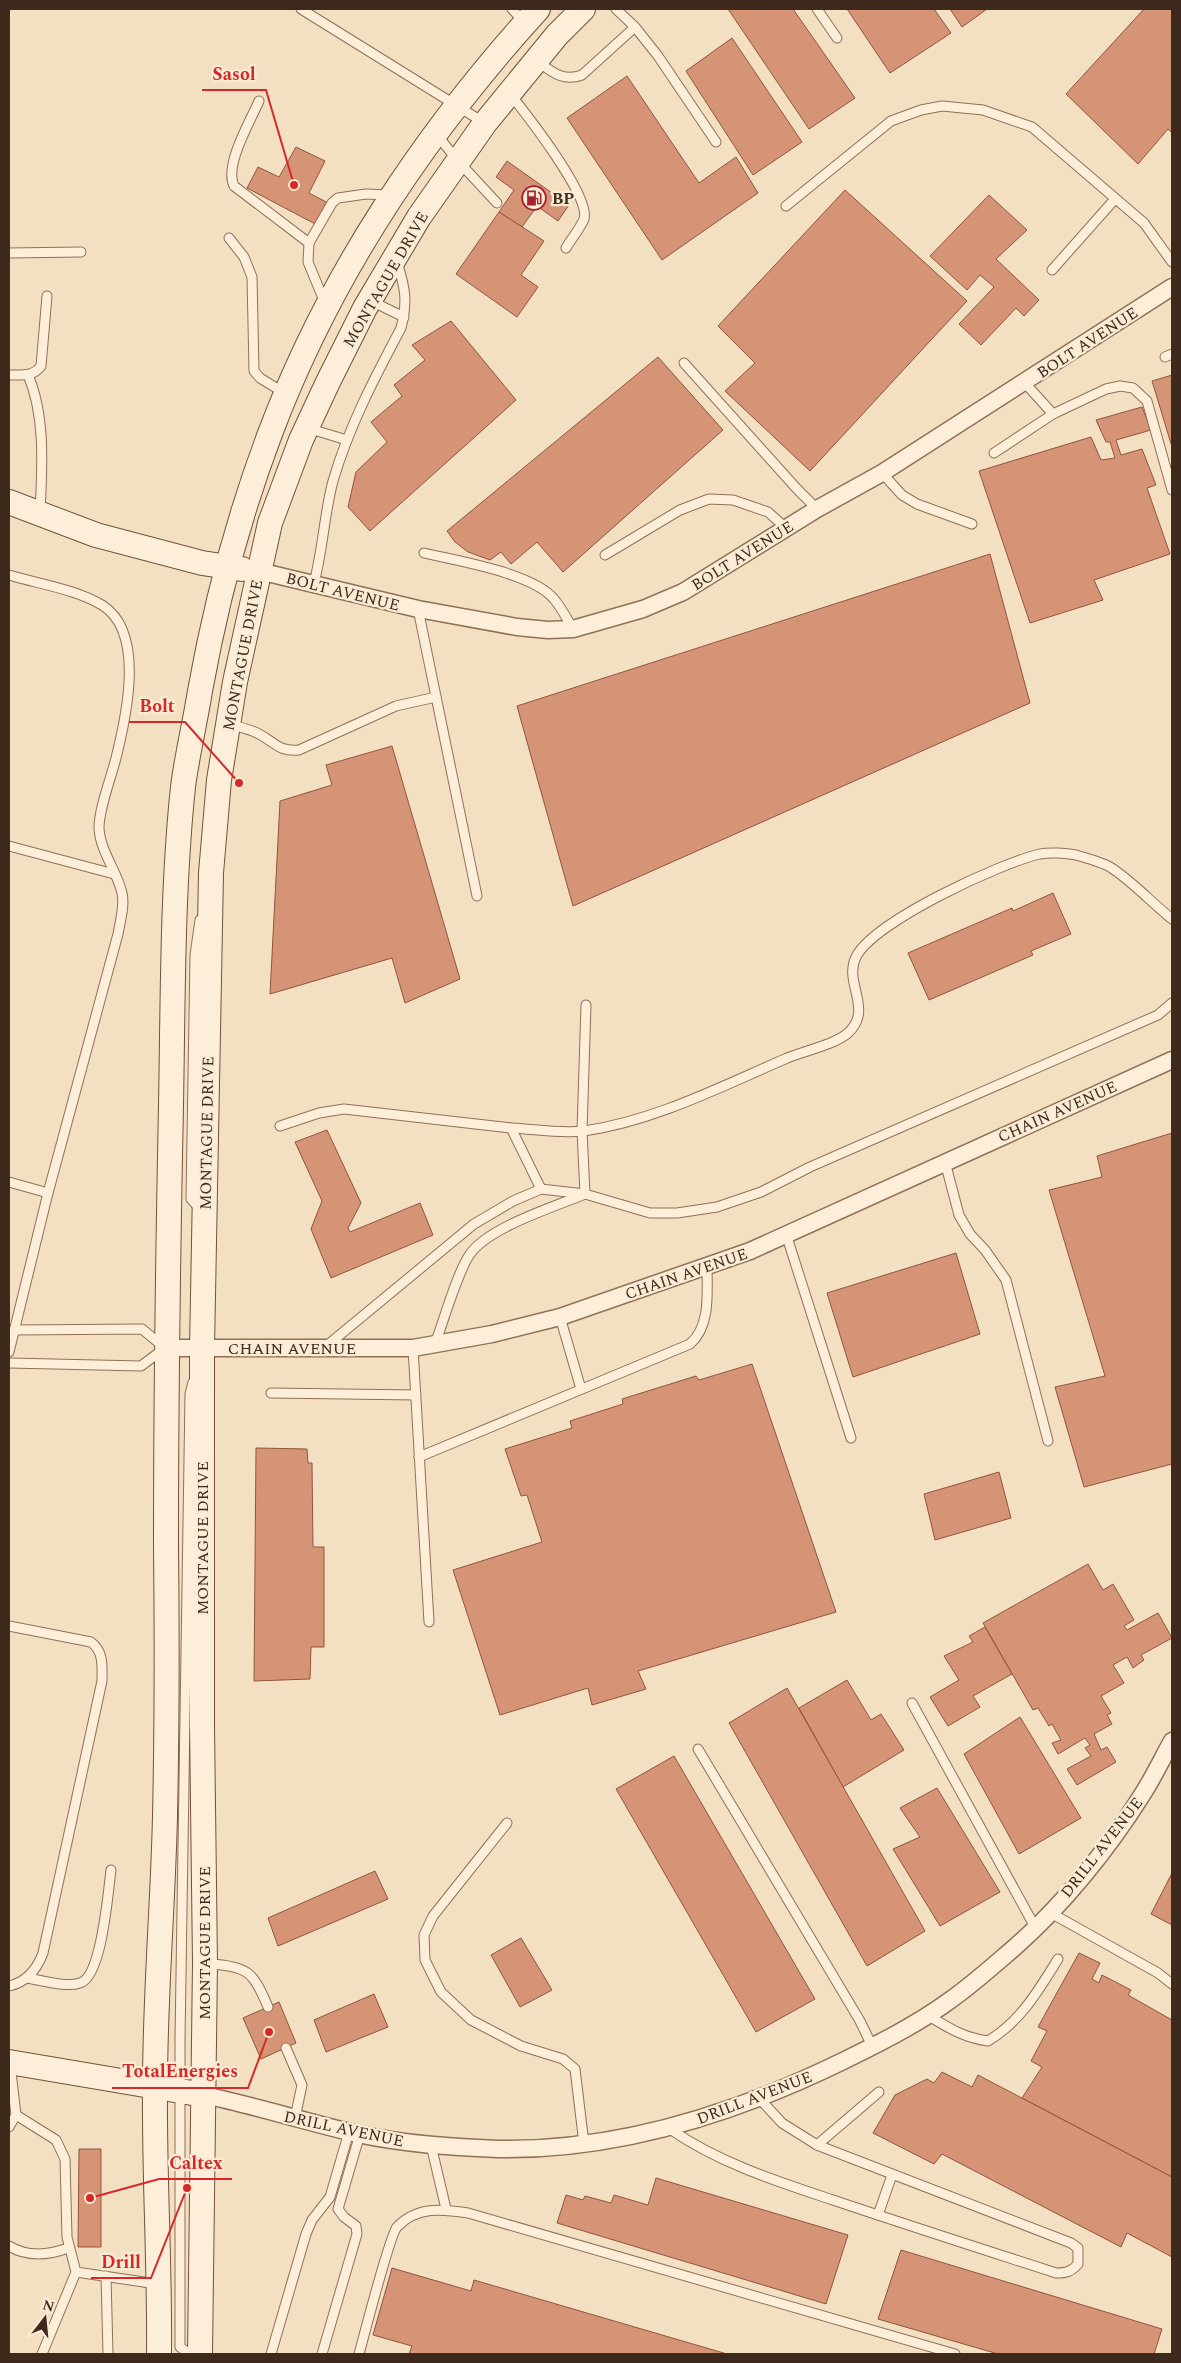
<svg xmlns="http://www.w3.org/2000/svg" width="1181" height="2363" viewBox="0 0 1181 2363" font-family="Spectral,serif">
<rect width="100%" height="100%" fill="#f3e0c3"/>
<g fill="#d59475" stroke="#92543a">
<polygon points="728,9 793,9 855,98 809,129"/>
<polygon points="847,9 934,9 951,33 890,73"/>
<polygon points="950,9 987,9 962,27"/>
<polygon points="1144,9 1172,9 1172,133 1168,129 1138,164 1066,94"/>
<polygon points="732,38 802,142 753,175 686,71"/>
<polygon points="627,76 699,183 736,157 758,193 662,260 567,118"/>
<polygon points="296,147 325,161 309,193 328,203 317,225 247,188 258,167 279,177"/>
<polygon points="507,161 569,205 558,221 537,206 522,227 499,212 514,190 496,177"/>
<polygon points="845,190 967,301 810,471 725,391 755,363 718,326"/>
<polygon points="989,195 1027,230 996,259 1039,300 1024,316 1016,308 981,345 959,324 994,287 980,275 967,290 930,256"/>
<polygon points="499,212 544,241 521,275 538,287 517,317 456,274"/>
<polygon points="451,321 516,400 370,531 348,507 356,472 387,442 371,422 402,396 394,385 425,360 412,345"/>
<polygon points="658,357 723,430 563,572 537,542 511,564 501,552 490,560 468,552 455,542 447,531"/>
<polygon points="1172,375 1172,447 1152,381"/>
<polygon points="1142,407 1151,430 1116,440 1121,455 1142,449 1156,485 1147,488 1170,554 1094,580 1103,600 1030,623 979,471 1091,437 1101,460 1115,458 1110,442 1106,442 1096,420"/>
<polygon points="990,554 1030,703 573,906 517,706"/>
<polygon points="392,746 460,979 405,1003 392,958 270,994 280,801 332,785 326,765"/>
<polygon points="1053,893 1071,934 1031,951 1033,955 929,1000 908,953 1012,908 1013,911"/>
<polygon points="327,1130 361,1203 348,1228 350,1232 420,1203 433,1235 331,1278 311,1229 322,1201 295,1142"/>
<polygon points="1172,1133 1172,1464 1084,1487 1055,1387 1105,1376 1049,1190 1102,1177 1097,1156"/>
<polygon points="956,1253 980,1334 853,1377 827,1293"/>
<polygon points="752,1364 836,1612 638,1671 646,1689 592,1705 588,1688 500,1715 453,1570 542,1542 527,1495 521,1496 505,1449 572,1428 570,1421 623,1404 622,1399 696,1376 699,1380"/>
<polygon points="256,1448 307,1449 308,1463 312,1463 313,1547 324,1547 324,1647 311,1647 310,1679 254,1681"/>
<polygon points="999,1472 1011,1518 935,1540 924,1494"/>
<polygon points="1088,1564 1103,1590 1113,1584 1134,1620 1124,1626 1127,1630 1158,1613 1172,1638 1141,1655 1144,1660 1133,1668 1127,1657 1113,1665 1124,1683 1101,1696 1111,1713 1107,1715 1112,1724 1094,1734 1101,1750 1107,1747 1116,1762 1077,1785 1067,1769 1091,1756 1085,1748 1090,1745 1085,1738 1058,1754 1052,1743 1061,1740 1052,1724 1049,1726 1038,1708 1033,1710 983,1623"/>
<polygon points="985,1627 1012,1674 973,1696 980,1707 948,1726 930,1697 959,1680 944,1656 973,1642 969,1636"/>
<polygon points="847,1680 871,1720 881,1714 904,1750 843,1787 799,1708"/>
<polygon points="787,1688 925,1931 867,1966 729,1723"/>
<polygon points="1020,1717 1081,1818 1019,1854 964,1754"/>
<polygon points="674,1756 815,1999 756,2032 616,1789"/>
<polygon points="937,1788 1000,1892 940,1926 893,1849 920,1837 900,1808"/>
<polygon points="375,1871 388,1899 278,1946 268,1918"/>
<polygon points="1172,1873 1172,1925 1151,1914"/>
<polygon points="521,1938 552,1990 520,2007 491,1955"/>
<polygon points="1079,1953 1100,1963 1092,1979 1099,1983 1102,1975 1131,1990 1128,1995 1172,2020 1172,2177 1022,2098 1042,2067 1031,2061 1047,2031 1038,2027"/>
<polygon points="374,1994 388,2027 326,2052 314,2020"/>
<polygon points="279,2002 296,2043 261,2059 243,2018"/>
<polygon points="942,2072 972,2087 978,2075 1172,2177 1172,2257 1127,2233 1121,2247 942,2154 934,2164 873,2133 895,2095 927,2079 934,2083"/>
<polygon points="79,2149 101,2149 101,2247 78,2247"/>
<polygon points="656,2178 848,2235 826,2304 557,2223 566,2195 583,2200 585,2196 611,2203 614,2195 648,2205"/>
<polygon points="901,2250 1162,2329 1154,2354 998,2354 878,2319"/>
<polygon points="392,2268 471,2291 474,2280 727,2354 409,2354 412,2346 373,2335"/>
</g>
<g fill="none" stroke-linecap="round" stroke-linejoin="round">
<g stroke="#907057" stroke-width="11">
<g id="lane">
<polyline points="301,9 483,122"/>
<polyline points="512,9 525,23"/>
<polyline points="616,9 635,27"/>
<polyline points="817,9 837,38"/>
<path d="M 537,61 C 552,72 563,82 582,75 L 635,27 L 658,56 L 716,142"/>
<path d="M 511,95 C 526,114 591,197 584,219 C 580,229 571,239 566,248"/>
<path d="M 259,101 C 250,122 224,165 234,186 L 309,243"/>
<polyline points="437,135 458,161 497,203"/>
<polyline points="786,206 891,121 921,110 942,106 983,110 1032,127 1144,223 1172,262"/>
<polyline points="229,238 244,257 252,277 254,371 260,378 286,394"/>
<polyline points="9,253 81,252"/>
<polyline points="1052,270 1115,199"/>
<polyline points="371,301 404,317"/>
<polyline points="325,303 308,262 309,243 332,203 338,198 366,194 390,195"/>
<polyline points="1165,357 1172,354"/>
<polyline points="684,363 797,489 817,509"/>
<path d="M 9,375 C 21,375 33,377 41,366 L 47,296"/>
<path d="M 28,375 C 46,417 42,469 40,513"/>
<polyline points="1053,414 1106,389 1120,386 1133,388 1147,401 1172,490"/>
<polyline points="307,428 347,440"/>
<polyline points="994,453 1053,414 1024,382"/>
<polyline points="882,473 902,495 917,504 972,524"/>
<path d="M 424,553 C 457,561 533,573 554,599 C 561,607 567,619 573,629"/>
<polyline points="605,555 680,510 709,499 733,500 768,512 786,528"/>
<path d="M 9,575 C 39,584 75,589 102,605 C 146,632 126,718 116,758 C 111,778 99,808 99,828 C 100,851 117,871 122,893 C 125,905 120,922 118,934 L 48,1193 L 9,1352"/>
<path d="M 314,583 C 323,549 324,515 333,481 C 349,426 375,377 401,328 C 408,301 405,287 397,262"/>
<polyline points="418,609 477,896"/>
<path d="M 229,724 C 238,727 250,729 259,734 C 276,743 279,752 299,750 L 396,706 L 436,697"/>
<polyline points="9,846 114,874"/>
<polyline points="200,920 195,955 191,1199 201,1210"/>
<polyline points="280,1126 319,1113 344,1109 511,1128 541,1189"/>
<path d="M 511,1128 C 534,1129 560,1134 584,1131 C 654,1121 720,1087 785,1059 C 803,1051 834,1045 848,1033 C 874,1009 843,983 856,957 C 873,922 1000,863 1040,854 C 1050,852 1066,853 1076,855 C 1086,858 1102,862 1110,867 C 1131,880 1153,904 1172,919"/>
<polyline points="945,1162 959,1215 970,1234 985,1250 1006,1280 1048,1441"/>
<polyline points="9,1182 48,1193"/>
<polyline points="786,1234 851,1438"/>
<polyline points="560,1317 581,1389"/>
<path d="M 435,1344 C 444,1320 457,1273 470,1254 C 489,1227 554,1207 585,1194 L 582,1131 L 586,1005"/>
<polyline points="324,1348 474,1224 513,1201 541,1189 585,1194 650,1213 677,1213 717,1207 761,1192 810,1167 1158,1015 1172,1003"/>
<polyline points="413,1348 429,1622"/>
<polyline points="9,1363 141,1366 165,1348 142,1329 14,1330"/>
<polyline points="271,1393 416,1395"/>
<path d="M 419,1457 L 690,1344 C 711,1326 707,1292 707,1266"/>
<path d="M 9,1626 L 91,1642 C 104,1652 102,1666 102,1681 L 43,1953 C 37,1969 27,1982 9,1986"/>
<polyline points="912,1703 1035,1927"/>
<polyline points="698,1749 860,2021 872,2046"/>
<polyline points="507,1823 433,1916 424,1935 425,1960 441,1992 471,2020 521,2046 563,2059 575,2069 584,2144"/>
<polyline points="1049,1912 1158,1973 1172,1984"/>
<path d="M 205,1963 C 247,1968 251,1967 268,2007"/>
<path d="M 26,1978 C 42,1980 65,1988 80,1983 C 102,1977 108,1892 111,1870"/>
<path d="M 927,2015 C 947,2027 964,2038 988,2041 C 1021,2021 1038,1991 1058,1959"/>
<polyline points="286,2048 302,2085 295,2118"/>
<polyline points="16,2115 56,2140 65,2159 67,2237 76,2272 157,2284"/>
<polyline points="9,2127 16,2115 10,2063"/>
<path d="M 670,2129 C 719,2163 776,2181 833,2200 C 907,2225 982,2249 1056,2273 C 1066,2273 1071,2272 1078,2264 L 1078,2248 L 1071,2243 L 817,2145 L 782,2123 L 759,2098"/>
<polyline points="431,2145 446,2209"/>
<polyline points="817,2145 879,2092"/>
<polyline points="878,2215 892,2175"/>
<path d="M 9,2246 C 27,2257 49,2255 68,2248"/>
<polyline points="106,2276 108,2354"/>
<polyline points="42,2354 76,2272"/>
<polyline points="190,2354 180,2347 180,2040 190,1394 193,1382"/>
<polyline points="271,2354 306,2234 312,2220 330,2197 349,2132"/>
<polyline points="322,2354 357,2234 356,2226 344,2217 338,2209 360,2134"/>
<path d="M 359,2354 C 364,2336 390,2234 397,2227 C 417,2206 442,2209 468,2213 L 955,2354"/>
</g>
</g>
<g stroke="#907057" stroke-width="19">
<g id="street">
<polyline points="259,571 418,609 517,627 548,630 573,629 643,609 683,592 817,509 882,473 1172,287"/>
<polyline points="165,1348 413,1348 492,1334 560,1317 750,1251 1172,1060"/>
<path d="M 204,2095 C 256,2106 306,2122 358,2134 C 404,2144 451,2147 498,2149 C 618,2151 734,2114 841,2062 C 878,2044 916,2025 949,2001 C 972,1985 994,1965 1015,1947 C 1063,1905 1108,1849 1142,1795 C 1153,1778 1162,1759 1172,1741"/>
</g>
</g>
<g stroke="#72513a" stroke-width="26">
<g id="secondary">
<polyline points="9,502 96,535 202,563 242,569"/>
<polyline points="9,2062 204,2095"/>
<path d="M 159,2354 C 160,2264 154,2175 155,2085 C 155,1995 163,1905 165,1816 C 167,1726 167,1636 166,1546 C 166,1399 168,1252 171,1105 C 173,999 172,892 183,787 C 187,755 195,723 200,691 C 216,602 239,515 271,431 C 330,275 426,132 538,9"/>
<polyline points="200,2354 205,1963 202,1726 202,1348 211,873 219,780 235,682 270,523 301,440 328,382 365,308 419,217 485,123 557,35 583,9"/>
</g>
</g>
<use href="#lane" stroke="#fceed8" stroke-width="9"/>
<use href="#street" stroke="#fceed8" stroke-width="16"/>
<use href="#secondary" stroke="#fceed8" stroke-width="24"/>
</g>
<defs>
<g id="fuel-ring" transform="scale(1.25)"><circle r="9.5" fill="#f9ebd4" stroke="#a6202e" stroke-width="1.5"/><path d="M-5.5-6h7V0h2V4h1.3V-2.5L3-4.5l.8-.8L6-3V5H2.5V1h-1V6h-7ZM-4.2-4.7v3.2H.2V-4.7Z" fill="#a6202e"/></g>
</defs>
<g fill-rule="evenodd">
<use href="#fuel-ring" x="534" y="198"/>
</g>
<g text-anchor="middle" stroke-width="4.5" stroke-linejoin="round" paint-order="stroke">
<g font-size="16" font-weight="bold" fill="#3e2a1d" stroke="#f9ebd4" text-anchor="start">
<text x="552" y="204">BP</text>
</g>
<g font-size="16" fill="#3e2a1d" stroke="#f9ebd4">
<text transform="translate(385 279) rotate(-60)" y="6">MONTAGUE DRIVE</text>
<text transform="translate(1087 342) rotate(-33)" y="6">BOLT AVENUE</text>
<text transform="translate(742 555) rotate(-32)" y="6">BOLT AVENUE</text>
<text transform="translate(343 591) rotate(14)" y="6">BOLT AVENUE</text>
<text transform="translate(242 655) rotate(-79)" y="6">MONTAGUE DRIVE</text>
<text transform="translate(1057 1111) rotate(-24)" y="6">CHAIN AVENUE</text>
<text transform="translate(206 1133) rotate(-89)" y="6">MONTAGUE DRIVE</text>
<text transform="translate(686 1273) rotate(-19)" y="6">CHAIN AVENUE</text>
<text x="292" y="1354">CHAIN AVENUE</text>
<text transform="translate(202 1538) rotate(-90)" y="6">MONTAGUE DRIVE</text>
<text transform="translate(1101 1847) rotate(-52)" y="6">DRILL AVENUE</text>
<text transform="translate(204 1943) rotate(-90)" y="6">MONTAGUE DRIVE</text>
<text transform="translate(754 2097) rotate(-21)" y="6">DRILL AVENUE</text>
<text transform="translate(344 2128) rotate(12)" y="6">DRILL AVENUE</text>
</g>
</g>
<path fill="none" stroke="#d62828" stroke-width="2" d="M294 185L266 90H202M239 783L185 722H129M269 2032L248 2088H112M90 2198L159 2179H232M187 2188L151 2278H91"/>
<g fill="#d62828" stroke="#f9ebd4" stroke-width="2">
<circle cx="294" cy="185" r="5"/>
<circle cx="239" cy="783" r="5"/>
<circle cx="269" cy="2032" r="5"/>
<circle cx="90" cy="2198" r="5"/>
<circle cx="187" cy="2188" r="5"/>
</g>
<g font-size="18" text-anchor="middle" font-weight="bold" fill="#d62828" stroke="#f9ebd4" stroke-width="4.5" stroke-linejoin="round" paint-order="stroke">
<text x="234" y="80">Sasol</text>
<text x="157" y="712">Bolt</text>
<text x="180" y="2077">TotalEnergies</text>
<text x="196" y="2169">Caltex</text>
<text x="121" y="2268">Drill</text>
</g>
<rect width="1181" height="2363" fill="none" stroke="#3e2a1d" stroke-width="20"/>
<g transform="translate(45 2318) rotate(16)" stroke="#f9ebd4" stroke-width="4" paint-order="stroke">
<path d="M0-4L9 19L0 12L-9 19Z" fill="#3e2a1d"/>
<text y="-8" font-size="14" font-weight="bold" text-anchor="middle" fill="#3e2a1d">N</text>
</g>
</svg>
